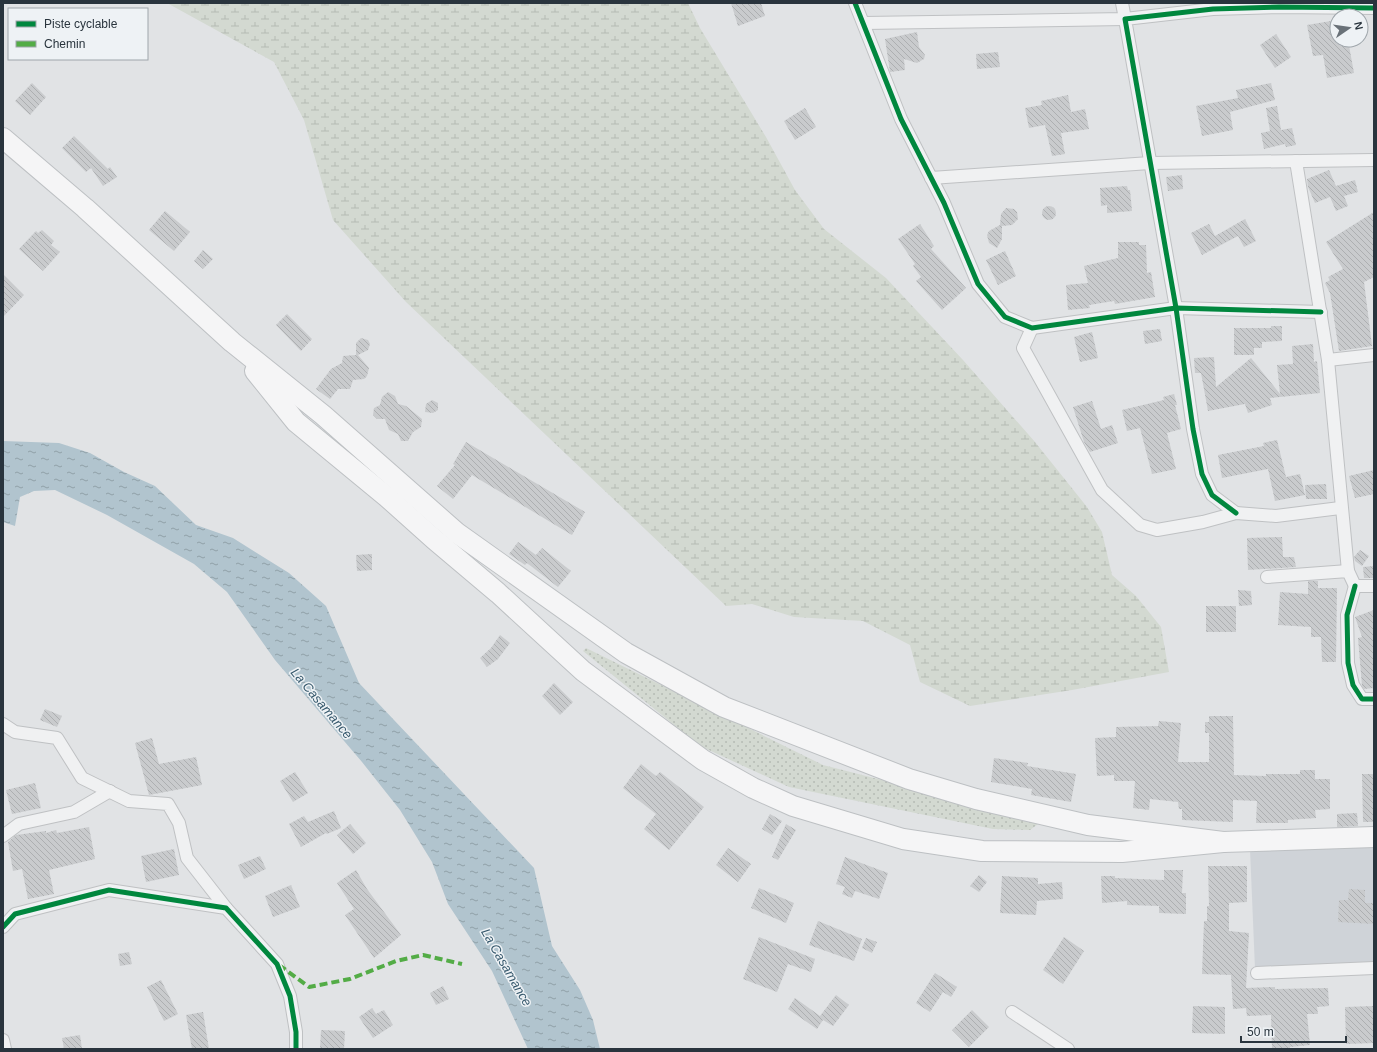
<svg xmlns="http://www.w3.org/2000/svg" width="1377" height="1052" viewBox="0 0 1377 1052" font-family="Helvetica,sans-serif">
<defs>
<pattern id="grass-dots" width="8" height="8" patternUnits="userSpaceOnUse"><rect width="8" height="8" fill="#d3d9d1"/><path d="M2 2h.1M6 6h.1" fill="none" stroke="#b5bbb4" stroke-width="1.8" stroke-linecap="round"/></pattern>
<pattern id="wetland-marsh" width="20" height="14" patternUnits="userSpaceOnUse"><rect width="20" height="14" fill="#d3d9d1"/><path d="M1 5h8M5 5V1M11 12h8M15 12V8" fill="none" stroke="#b5bbb4"/></pattern>
<pattern id="water-ripples" width="26" height="14" patternUnits="userSpaceOnUse"><rect width="26" height="14" fill="#b1c4ce"/><path d="M2 4q2-2 4 0t4 0M15 11q2-2 4 0t4 0" fill="none" stroke="#90a0a8"/></pattern>
<pattern id="building-back-hatch" width="6" height="6" patternUnits="userSpaceOnUse"><rect width="6" height="6" fill="#c9cbcd"/><path d="M-1 5l2 2M0 0l6 6M5-1l2 2" fill="none" stroke="#adafb1"/></pattern>
</defs>
<rect width="100%" height="100%" fill="#e1e3e5"/>
<polygon fill="#cfd3d8" points="1374,844 1374,963 1255,969 1250,849"/>
<polygon fill="url(#grass-dots)" points="586,648 823,765 1042,821 1030,830 993,829 789,787 700,746 583,651"/>
<polygon fill="url(#wetland-marsh)" points="167,3 688,3 700,28 766,137 795,190 824,229 886,278 963,360 1035,442 1087,507 1102,532 1112,575 1136,596 1161,627 1169,672 1072,690 970,706 920,682 910,645 863,621 794,617 752,604 726,606 406,302 333,220 304,120 274,62"/>
<polygon fill="url(#water-ripples)" points="3,441 59,443 90,453 124,472 155,486 196,525 233,538 289,573 326,606 359,683 534,868 552,946 580,990 593,1020 600,1049 528,1049 492,971 448,904 432,862 400,810 362,762 275,660 227,592 194,564 107,515 55,490 34,491 20,497 15,526 3,522"/>
<g fill="url(#building-back-hatch)">
<polygon points="731,3 761,3 765,16 738,26"/>
<polygon points="1337,20 1337,40 1348,40 1354,73 1327,78 1323,55 1313,56 1307,25"/>
<polygon points="917,32 919,47 925,55 924,59 917,63 904,59 905,70 890,72 885,39"/>
<polygon points="1276,34 1291,57 1275,68 1260,45"/>
<polygon points="998,52 1000,67 977,69 976,54"/>
<polygon points="32,83 46,97 30,115 15,101"/>
<polygon points="1271,83 1275,100 1230,112 1233,130 1202,136 1196,106 1238,98 1236,90"/>
<polygon points="1068,95 1071,112 1085,109 1089,129 1061,133 1065,154 1052,156 1045,125 1029,128 1025,108 1042,105 1041,101"/>
<polygon points="1277,106 1281,130 1292,128 1296,145 1286,147 1285,144 1264,149 1261,133 1270,131 1266,108"/>
<polygon points="805,108 816,127 795,140 784,121"/>
<polygon points="74,136 108,169 110,167 117,177 103,186 91,168 86,172 62,148"/>
<polygon points="1329,170 1336,186 1355,180 1358,192 1344,196 1348,206 1336,211 1330,197 1315,203 1308,187 1307,179"/>
<polygon points="1182,175 1183,189 1168,191 1166,177"/>
<polygon points="1127,186 1128,190 1130,190 1132,211 1107,213 1107,205 1101,206 1100,188"/>
<circle cx="1049" cy="213" r="7"/>
<polygon points="1006,208 1014,209 1017,212 1018,219 1012,225 1002,226 1002,239 997,248 989,243 987,235 989,231 1000,225 1001,214"/>
<polygon points="165,211 190,232 174,251 149,230"/>
<polygon points="1374,212 1374,277 1364,282 1372,346 1339,351 1330,293 1325,283 1330,280 1328,277 1343,269 1326,242"/>
<polygon points="1245,219 1256,241 1244,247 1238,236 1202,255 1191,233 1209,224 1215,236"/>
<polygon points="920,224 934,246 931,249 966,288 942,310 916,281 921,277 913,266 915,264 898,239"/>
<polygon points="42,230 54,241 51,245 60,252 43,271 19,249 36,231 38,233"/>
<polygon points="1118,242 1139,242 1139,245 1146,245 1147,273 1151,272 1155,297 1115,304 1114,301 1089,305 1090,308 1068,310 1066,285 1088,283 1084,266 1118,258"/>
<polygon points="203,250 213,259 203,269 194,261"/>
<polygon points="1005,251 1016,276 998,285 986,260"/>
<polygon points="3,274 24,295 3,317"/>
<polygon points="287,314 312,339 301,351 276,325"/>
<polygon points="1271,326 1282,326 1282,341 1262,342 1262,348 1254,348 1254,355 1234,355 1234,328 1271,328"/>
<polygon points="1160,329 1162,341 1145,344 1143,331"/>
<polygon points="1092,332 1098,358 1080,362 1074,337"/>
<polygon points="361,338 368,340 370,344 368,350 358,355 369,368 367,376 364,379 353,380 350,389 338,389 330,399 316,389 331,369 342,363 343,356 356,355 356,343"/>
<polygon points="1313,344 1314,362 1317,361 1320,393 1270,398 1272,405 1248,413 1245,404 1208,411 1201,373 1195,373 1194,358 1214,357 1216,387 1251,358 1280,394 1277,365 1293,364 1292,346"/>
<polygon points="388,392 395,396 398,404 406,406 422,419 421,427 413,432 408,441 401,441 398,434 389,430 385,419 377,419 373,415 374,408 380,405 382,397"/>
<polygon points="1174,394 1177,405 1175,405 1181,429 1167,433 1176,469 1152,474 1140,428 1127,431 1122,410 1164,400 1163,397"/>
<polygon points="432,400 438,403 438,410 433,413 425,412 426,404"/>
<polygon points="1092,401 1101,429 1112,425 1118,443 1090,452 1084,442 1073,407"/>
<polygon points="1277,440 1286,477 1300,474 1305,495 1275,501 1268,469 1222,478 1218,455 1264,446 1263,443"/>
<polygon points="466,442 585,512 572,535 472,475 453,499 437,486 455,465 453,464"/>
<polygon points="1374,470 1374,494 1355,498 1349,476"/>
<polygon points="1326,484 1327,499 1306,499 1305,485"/>
<polygon points="1282,537 1283,557 1294,557 1296,567 1248,570 1247,538"/>
<polygon points="518,542 536,555 542,548 571,571 558,587 527,563 525,565 509,554"/>
<polygon points="1360,550 1369,556 1362,566 1355,561 1354,557"/>
<polygon points="372,554 372,570 357,571 356,555"/>
<polygon points="1374,566 1374,578 1364,578 1363,567"/>
<polygon points="1308,581 1318,581 1318,588 1337,588 1336,662 1322,662 1321,637 1311,637 1311,627 1278,625 1280,592 1308,594"/>
<polygon points="1238,590 1251,591 1252,605 1239,606"/>
<rect x="1206" y="606" width="30" height="26"/>
<polygon points="1374,610 1374,688 1364,689 1362,686 1358,638 1362,637 1355,617"/>
<polygon points="500,635 510,643 498,659 487,667 480,658 491,648"/>
<polygon points="554,683 573,702 560,715 542,696"/>
<polygon points="45,709 62,716 57,727 40,720"/>
<polygon points="1209,716 1233,716 1234,775 1266,776 1266,774 1300,774 1300,770 1315,770 1315,779 1330,779 1330,809 1315,810 1316,818 1288,820 1288,823 1256,823 1257,801 1233,800 1233,822 1182,820 1182,809 1179,809 1178,802 1150,799 1149,810 1133,808 1135,781 1114,781 1114,775 1097,776 1095,738 1116,737 1116,727 1158,726 1159,721 1181,723 1178,762 1209,762 1209,733 1205,733 1205,722 1209,722"/>
<polygon points="152,738 159,764 196,757 202,785 149,795 135,743"/>
<polygon points="994,758 1028,763 1027,766 1076,774 1071,802 1031,795 1032,789 991,782"/>
<polygon points="641,764 656,776 660,772 704,807 669,850 644,829 656,814 623,788"/>
<polygon points="295,772 308,793 293,802 280,781"/>
<polygon points="1362,774 1374,774 1374,822 1363,822"/>
<polygon points="35,783 41,808 12,814 6,790"/>
<polygon points="334,811 341,828 327,834 326,833 301,847 289,824 304,816 308,822"/>
<polygon points="1357,813 1358,826 1337,827 1337,814"/>
<polygon points="770,814 782,821 772,835 762,829"/>
<polygon points="350,824 366,843 353,854 337,835"/>
<polygon points="786,824 796,830 778,860 772,857"/>
<polygon points="89,827 95,859 49,870 54,894 28,899 22,869 13,871 8,842 16,835 46,831 46,833 56,830 57,833"/>
<polygon points="728,848 751,864 738,882 716,865"/>
<polygon points="174,849 179,875 146,882 141,856"/>
<polygon points="260,856 266,869 244,879 238,865"/>
<polygon points="845,857 888,873 879,899 855,891 852,898 842,894 845,887 836,884"/>
<polygon points="1208,866 1247,866 1247,902 1229,903 1229,931 1249,933 1246,988 1275,987 1275,989 1328,988 1329,1006 1317,1007 1318,1014 1307,1014 1310,1045 1290,1047 1290,1049 1272,1049 1271,1015 1247,1016 1246,1008 1233,1009 1231,975 1202,974 1204,921 1207,921 1207,906 1209,906"/>
<polygon points="356,870 367,889 401,935 374,958 345,915 354,909 337,883"/>
<polygon points="1164,870 1183,870 1182,893 1186,893 1186,914 1159,913 1159,906 1127,905 1127,901 1102,903 1101,876 1115,876 1115,878 1164,880"/>
<polygon points="979,875 987,882 979,892 970,886"/>
<polygon points="1002,876 1038,878 1038,884 1062,882 1063,899 1037,901 1036,915 1000,913"/>
<polygon points="291,885 300,907 273,917 265,896"/>
<polygon points="759,888 794,903 786,923 751,908"/>
<polygon points="1349,889 1365,890 1365,903 1374,903 1374,924 1338,922 1339,900 1348,900"/>
<polygon points="818,921 862,939 854,961 809,945"/>
<polygon points="759,937 815,959 811,972 788,964 777,992 743,979"/>
<polygon points="1064,937 1084,951 1063,984 1043,970"/>
<polygon points="866,938 877,942 872,953 862,948"/>
<polygon points="129,952 132,964 120,966 118,954"/>
<polygon points="935,973 957,987 951,997 943,992 930,1012 916,1003"/>
<polygon points="161,980 178,1014 164,1021 147,987"/>
<polygon points="443,986 449,999 436,1005 430,993"/>
<polygon points="836,995 849,1005 833,1026 823,1020 817,1029 788,1009 795,998 820,1016"/>
<polygon points="1193,1006 1225,1007 1225,1034 1192,1033"/>
<polygon points="1374,1006 1374,1043 1346,1044 1345,1007"/>
<polygon points="372,1008 376,1014 384,1010 393,1025 373,1038 359,1017"/>
<polygon points="972,1010 989,1027 969,1047 952,1030"/>
<polygon points="203,1012 209,1049 192,1049 186,1015"/>
<polygon points="321,1030 345,1031 344,1049 320,1049"/>
<polygon points="80,1035 82,1049 64,1049 62,1038"/>
</g>
<g fill="none" stroke-linecap="round" stroke-linejoin="round">
<g stroke="#bfc1c3" stroke-width="14">
<g id="street">
<polyline points="855,3 901,119 944,203 978,284 1005,317 1032,328 1176,308 1321,312"/>
<polyline points="864,23 1125,19 1122,3"/>
<polyline points="1296,161 1328,360 1348,571"/>
<polyline points="931,178 1150,163 1374,160"/>
<polyline points="1032,328 1023,348 1102,490 1140,525 1157,530 1203,522 1236,513 1276,516 1340,508"/>
<polyline points="1328,360 1374,355"/>
<polyline points="1236,513 1212,495 1202,474 1193,429 1176,308 1125,19 1213,9 1279,7 1374,8"/>
<polyline points="1267,577 1348,571 1355,586 1374,586"/>
<polyline points="1355,586 1347,615 1348,663 1353,685 1362,699 1374,699"/>
<polyline points="3,724 15,732 57,738 82,778 129,801 168,804 179,823 187,858 226,908"/>
<polyline points="3,836 19,824 74,812 110,791"/>
<polyline points="3,927 15,914 109,890 226,908 277,964 290,996 296,1032 296,1049"/>
<polyline points="1257,973 1374,968"/>
<polyline points="1012,1012 1068,1049"/>
<polyline points="3,1040 5,1049"/>
</g>
</g>
<g stroke="#bdc0c3" stroke-width="22">
<g id="primary">
<polyline points="3,138 85,208 232,342 323,415 457,533 626,653 724,707 909,779 976,799 1088,825 1223,842"/>
<polyline points="255,371 296,422 387,497 434,539 498,593 583,671 703,760 753,788 793,806 903,839 982,851 1122,852 1223,842 1374,837"/>
</g>
</g>
<use href="#street" stroke="#f0f1f2" stroke-width="12"/>
<use href="#primary" stroke="#f5f5f6" stroke-width="20"/>
<polyline stroke="#53ac46" stroke-width="4" stroke-dasharray="8 4" stroke-linecap="butt" points="279,965 309,987 350,979 396,961 423,955 462,964"/>
<g stroke="#eef2f5" stroke-width="8">
<g id="cycleway">
<polyline points="855,3 901,119 944,203 978,284 1005,317 1032,328 1176,308 1321,312"/>
<polyline points="1236,513 1212,495 1202,474 1193,429 1176,308 1125,19 1213,9 1279,7 1374,8"/>
<polyline points="1355,586 1347,615 1348,663 1353,685 1362,699 1374,699"/>
<polyline points="3,927 15,914 109,890 226,908 277,964 290,996 296,1032 296,1049"/>
</g>
</g>
<use href="#cycleway" stroke="#00873e" stroke-width="5"/>
</g>
<g text-anchor="middle" stroke-width="3" stroke-linejoin="round" paint-order="stroke">
<g font-size="13" font-style="italic" fill="#37596d" stroke="#eef2f5">
<text transform="translate(322 703) rotate(50)" y="5">La Casamance</text>
<text transform="translate(507 967) rotate(60)" y="5">La Casamance</text>
</g>
</g>
<rect width="1377" height="1052" fill="none" stroke="#29343d" stroke-width="8"/>
<rect x="8" y="8" width="140" height="52" fill="#eef2f5" stroke="#9fa6ab"/>
<rect x="16" y="21" width="20" height="6" fill="#00873e" stroke="#9fa6ab"/>
<text x="44" y="28" font-size="12" fill="#29343d">Piste cyclable</text>
<rect x="16" y="41" width="20" height="6" fill="#53ac46" stroke="#9fa6ab"/>
<text x="44" y="48" font-size="12" fill="#29343d">Chemin</text>
<g transform="translate(1349 28) rotate(77)"><circle r="19" fill="#eef2f5" stroke="#9fa6ab"/>
<path d="M0-3L7 15L0 10L-7 15Z" fill="#697178"/>
<text y="-6" font-size="11" font-weight="bold" text-anchor="middle" fill="#29343d">N</text>
</g>
<path d="M1241 1036v6h105v-6" fill="none" stroke="#29343d" stroke-width="2"/>
<text x="1247" y="1036" font-size="12" fill="#29343d" stroke="#eef2f5" stroke-width="3" paint-order="stroke">50 m</text>
</svg>
